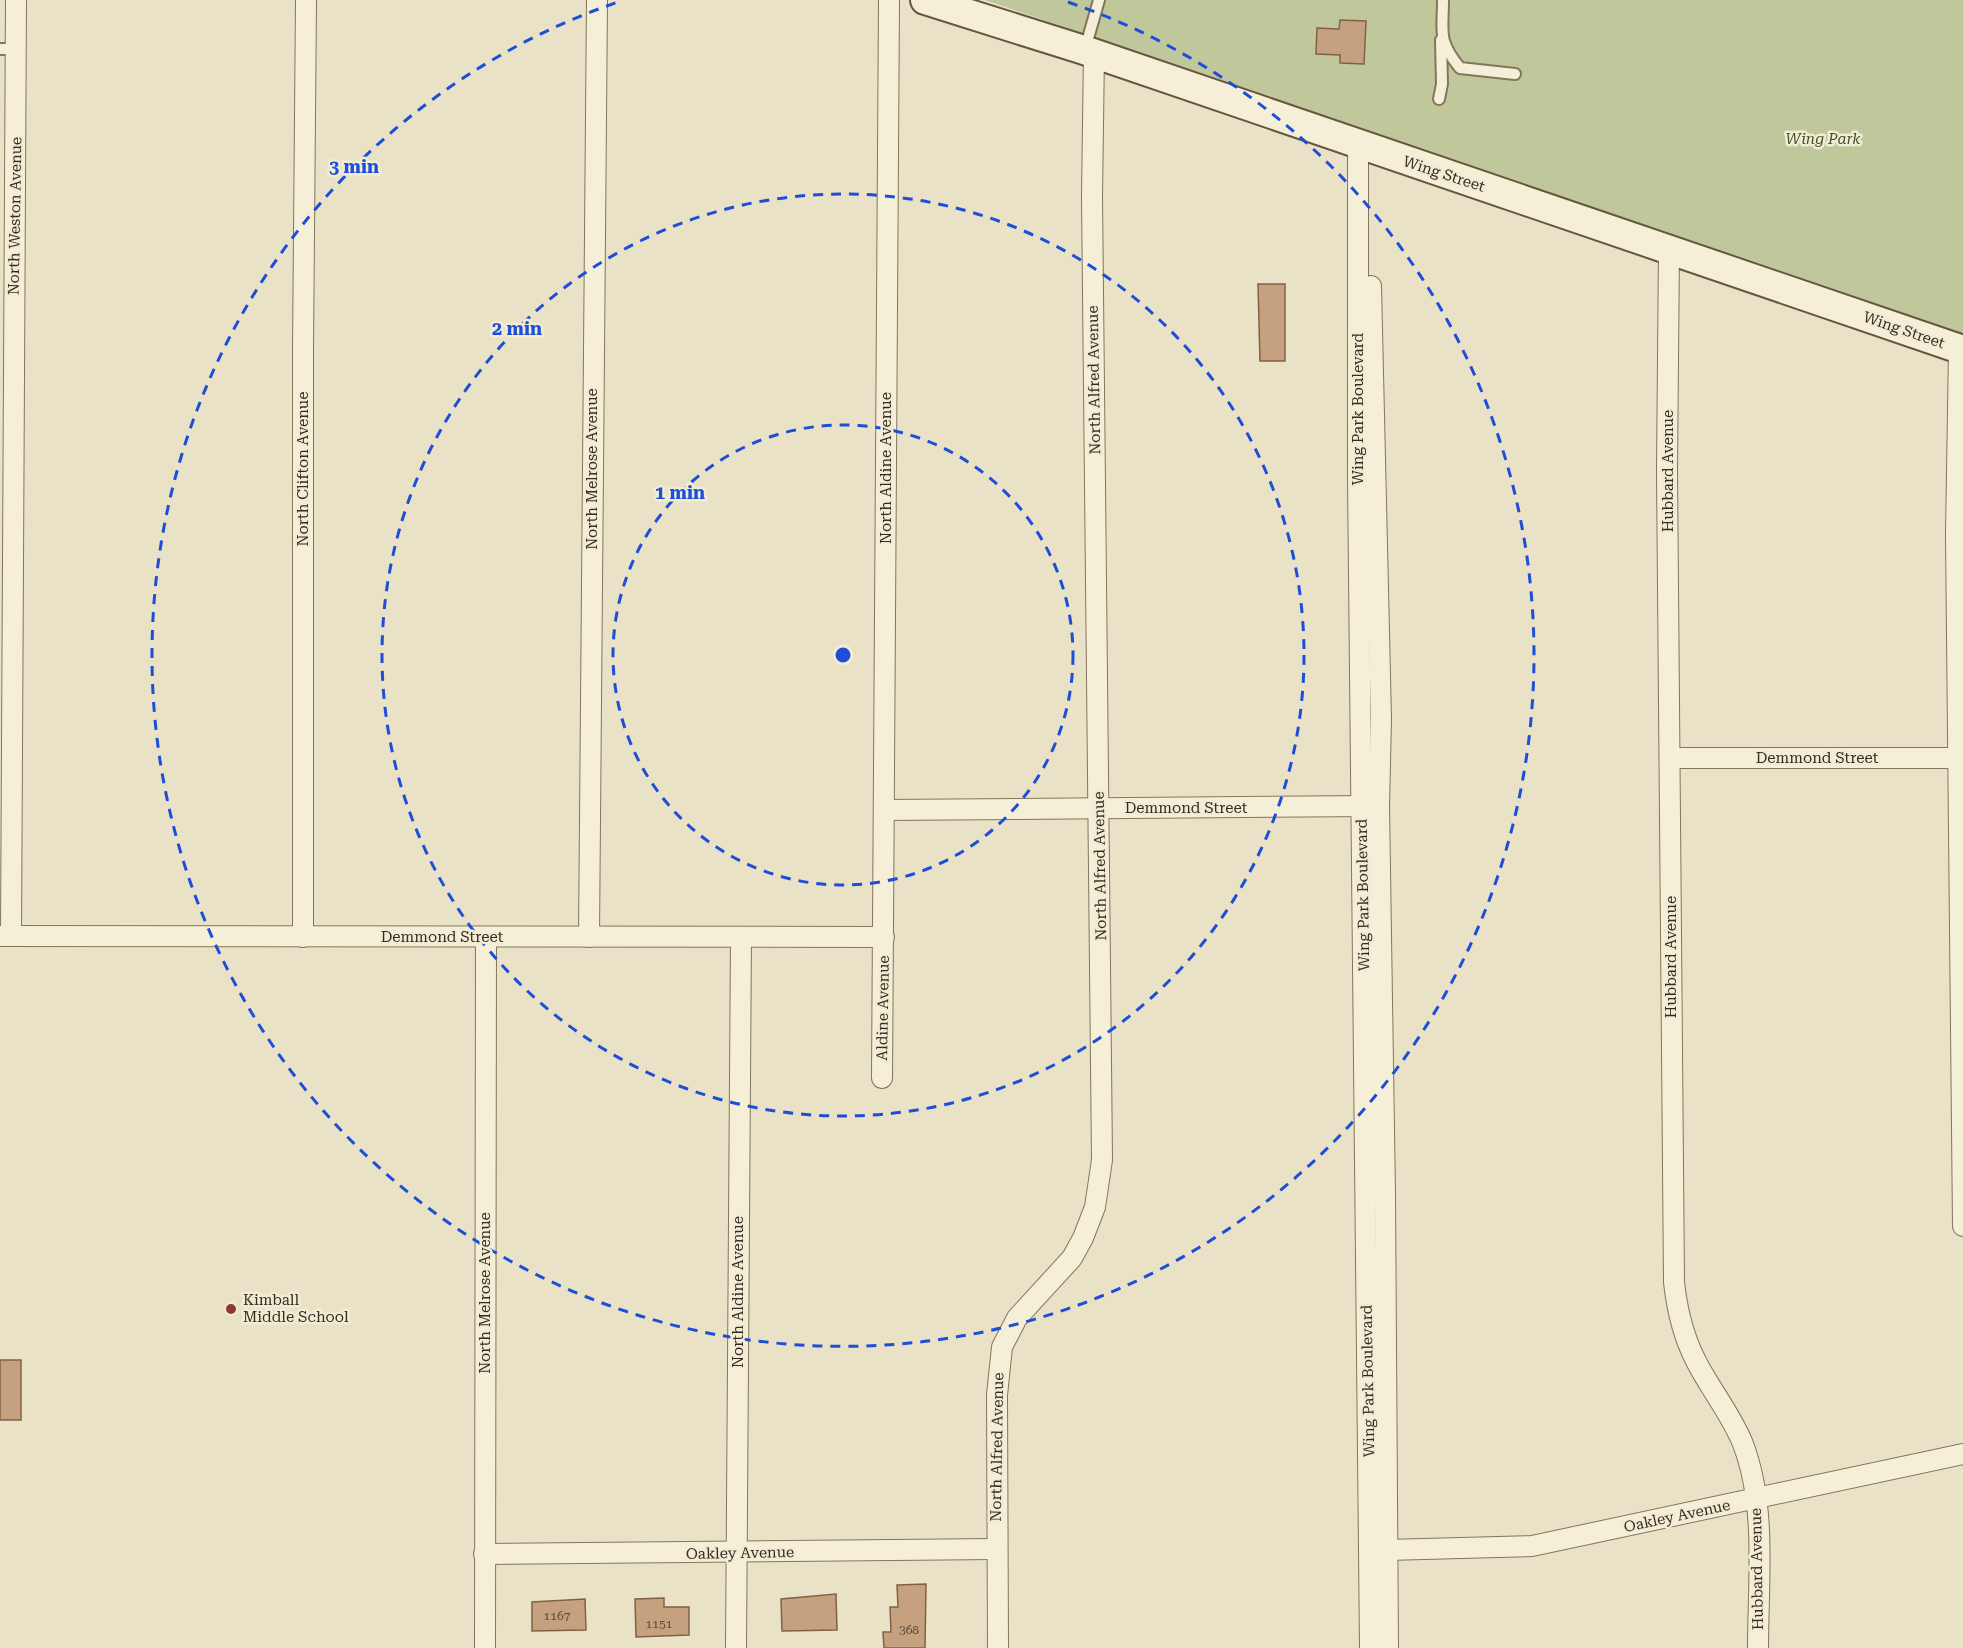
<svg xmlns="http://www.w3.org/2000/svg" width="1963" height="1648" viewBox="0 0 1963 1648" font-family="'Roboto Serif',serif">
<rect width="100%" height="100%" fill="#eae2c6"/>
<polygon fill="#bfc79b" points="985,0 1963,0 1963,334"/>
<g fill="#c5a17f" stroke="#816145" stroke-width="1.5">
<polygon points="1340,20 1366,21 1364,64 1340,63 1340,55 1316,54 1317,28 1339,29"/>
<polygon points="1258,284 1285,284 1285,361 1260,361"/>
<rect x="0" y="1360" width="21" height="60"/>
<polygon points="926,1584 925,1648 884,1648 883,1632 891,1632 890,1607 898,1607 897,1585"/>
<polygon points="836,1594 837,1630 782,1631 781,1599"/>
<polygon points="664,1598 664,1607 689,1607 689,1635 636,1637 635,1599"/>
<polygon points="585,1599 586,1630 532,1631 532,1602"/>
</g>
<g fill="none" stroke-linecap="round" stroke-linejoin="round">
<g stroke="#84755d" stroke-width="14">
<g id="lane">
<path d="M 1443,0 C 1443,32 1437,40 1460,68 L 1515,74"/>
<polyline points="0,49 16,49"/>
<polyline points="1085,49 1099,0"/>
<polyline points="1439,99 1442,84 1441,40"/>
</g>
</g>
<g stroke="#84755d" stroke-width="22">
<g id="street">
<polyline points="1358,142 1358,477 1370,1648"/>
<path d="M 1669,248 L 1667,471 L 1674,1282 C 1677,1310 1683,1336 1696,1361 C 1710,1389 1731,1414 1743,1444 C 1767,1507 1758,1582 1758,1648"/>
<polyline points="1371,286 1381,719 1379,806 1385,1194 1388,1648"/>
<polyline points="1959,349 1956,535 1963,1226"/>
<polyline points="1671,758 1963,758"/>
<polyline points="884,810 1373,806"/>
<polyline points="0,936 884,937"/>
<polyline points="11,936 16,0"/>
<polyline points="303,937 303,350 306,0"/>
<polyline points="589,937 597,0"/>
<polyline points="882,1078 889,0"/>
<polyline points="1387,1550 1532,1546 1963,1454"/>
<polyline points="484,1554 996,1549"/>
<polyline points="485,1648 486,937"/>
<polyline points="736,1648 741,937"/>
<polyline points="998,1648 997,1395 1002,1347 1017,1318 1072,1258 1083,1238 1095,1207 1102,1160 1092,196 1094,53"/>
</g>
</g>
<g stroke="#665640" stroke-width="32">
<polyline id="secondary" points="925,0 1084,50 1963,350"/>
</g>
<use href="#lane" stroke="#f6efd8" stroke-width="10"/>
<use href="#street" stroke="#f6efd8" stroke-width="20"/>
<use href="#secondary" stroke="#f6efd8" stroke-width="28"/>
</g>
<g fill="none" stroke="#1d4ed8" stroke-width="3" stroke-dasharray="10 8">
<circle cx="843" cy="655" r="230"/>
<circle cx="843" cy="655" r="461"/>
<path d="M1068 2A691 691 0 1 1 618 2"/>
</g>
<circle fill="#8d3933" stroke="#f2ecd5" stroke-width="2" cx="231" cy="1309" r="6"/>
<g text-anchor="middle" stroke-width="5" stroke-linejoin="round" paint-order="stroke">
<g font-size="12" fill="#594938">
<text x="557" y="1620">1167</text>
<text x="659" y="1628">1151</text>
<text x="909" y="1634">368</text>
</g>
<g font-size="15" font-style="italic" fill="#435028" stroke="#f2ecd5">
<text x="1823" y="144">Wing Park</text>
</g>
<g font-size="15" fill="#352c20" stroke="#f2ecd5">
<text transform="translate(1444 174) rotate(18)" y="5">Wing Street</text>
<text transform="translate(15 216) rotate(-89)" y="5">North Weston Avenue</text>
<text transform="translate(1904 330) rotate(19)" y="5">Wing Street</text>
<text transform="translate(1094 380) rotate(-91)" y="5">North Alfred Avenue</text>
<text transform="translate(1358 409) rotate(-90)" y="5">Wing Park Boulevard</text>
<text transform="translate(886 468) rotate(-90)" y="5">North Aldine Avenue</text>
<text transform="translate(303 469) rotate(-90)" y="5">North Clifton Avenue</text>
<text transform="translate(592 469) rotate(-90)" y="5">North Melrose Avenue</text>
<text transform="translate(1668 471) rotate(-90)" y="5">Hubbard Avenue</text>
<text x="1817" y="763">Demmond Street</text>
<text x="1186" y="813">Demmond Street</text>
<text transform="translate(1100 866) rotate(-91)" y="5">North Alfred Avenue</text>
<text transform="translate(1363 895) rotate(-91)" y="5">Wing Park Boulevard</text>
<text x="442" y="942">Demmond Street</text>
<text transform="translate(1671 957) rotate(-90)" y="5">Hubbard Avenue</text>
<text transform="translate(883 1008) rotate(-89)" y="5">Aldine Avenue</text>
<text transform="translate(738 1292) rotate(-90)" y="5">North Aldine Avenue</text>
<text transform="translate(485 1293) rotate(-90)" y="5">North Melrose Avenue</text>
<text transform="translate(1368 1381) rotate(-91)" y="5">Wing Park Boulevard</text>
<text transform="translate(997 1447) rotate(-89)" y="5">North Alfred Avenue</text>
<text transform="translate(1677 1516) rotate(-12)" y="5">Oakley Avenue</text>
<text transform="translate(740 1553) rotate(-1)" y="5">Oakley Avenue</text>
<text transform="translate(1757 1569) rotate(-91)" y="5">Hubbard Avenue</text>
</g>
<g font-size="15" fill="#352c20" stroke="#f2ecd5" text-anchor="start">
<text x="243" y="1305">Kimball<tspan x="243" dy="17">Middle School</tspan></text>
</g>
</g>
<circle cx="843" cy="655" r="9" fill="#1d4ed8" stroke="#f2ecd5" stroke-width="3"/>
<g font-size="18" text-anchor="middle" font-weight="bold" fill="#1d4ed8" stroke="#f2ecd5" stroke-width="5" stroke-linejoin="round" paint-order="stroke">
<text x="354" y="173">3 min</text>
<text x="517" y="335">2 min</text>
<text x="680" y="499">1 min</text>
</g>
</svg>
